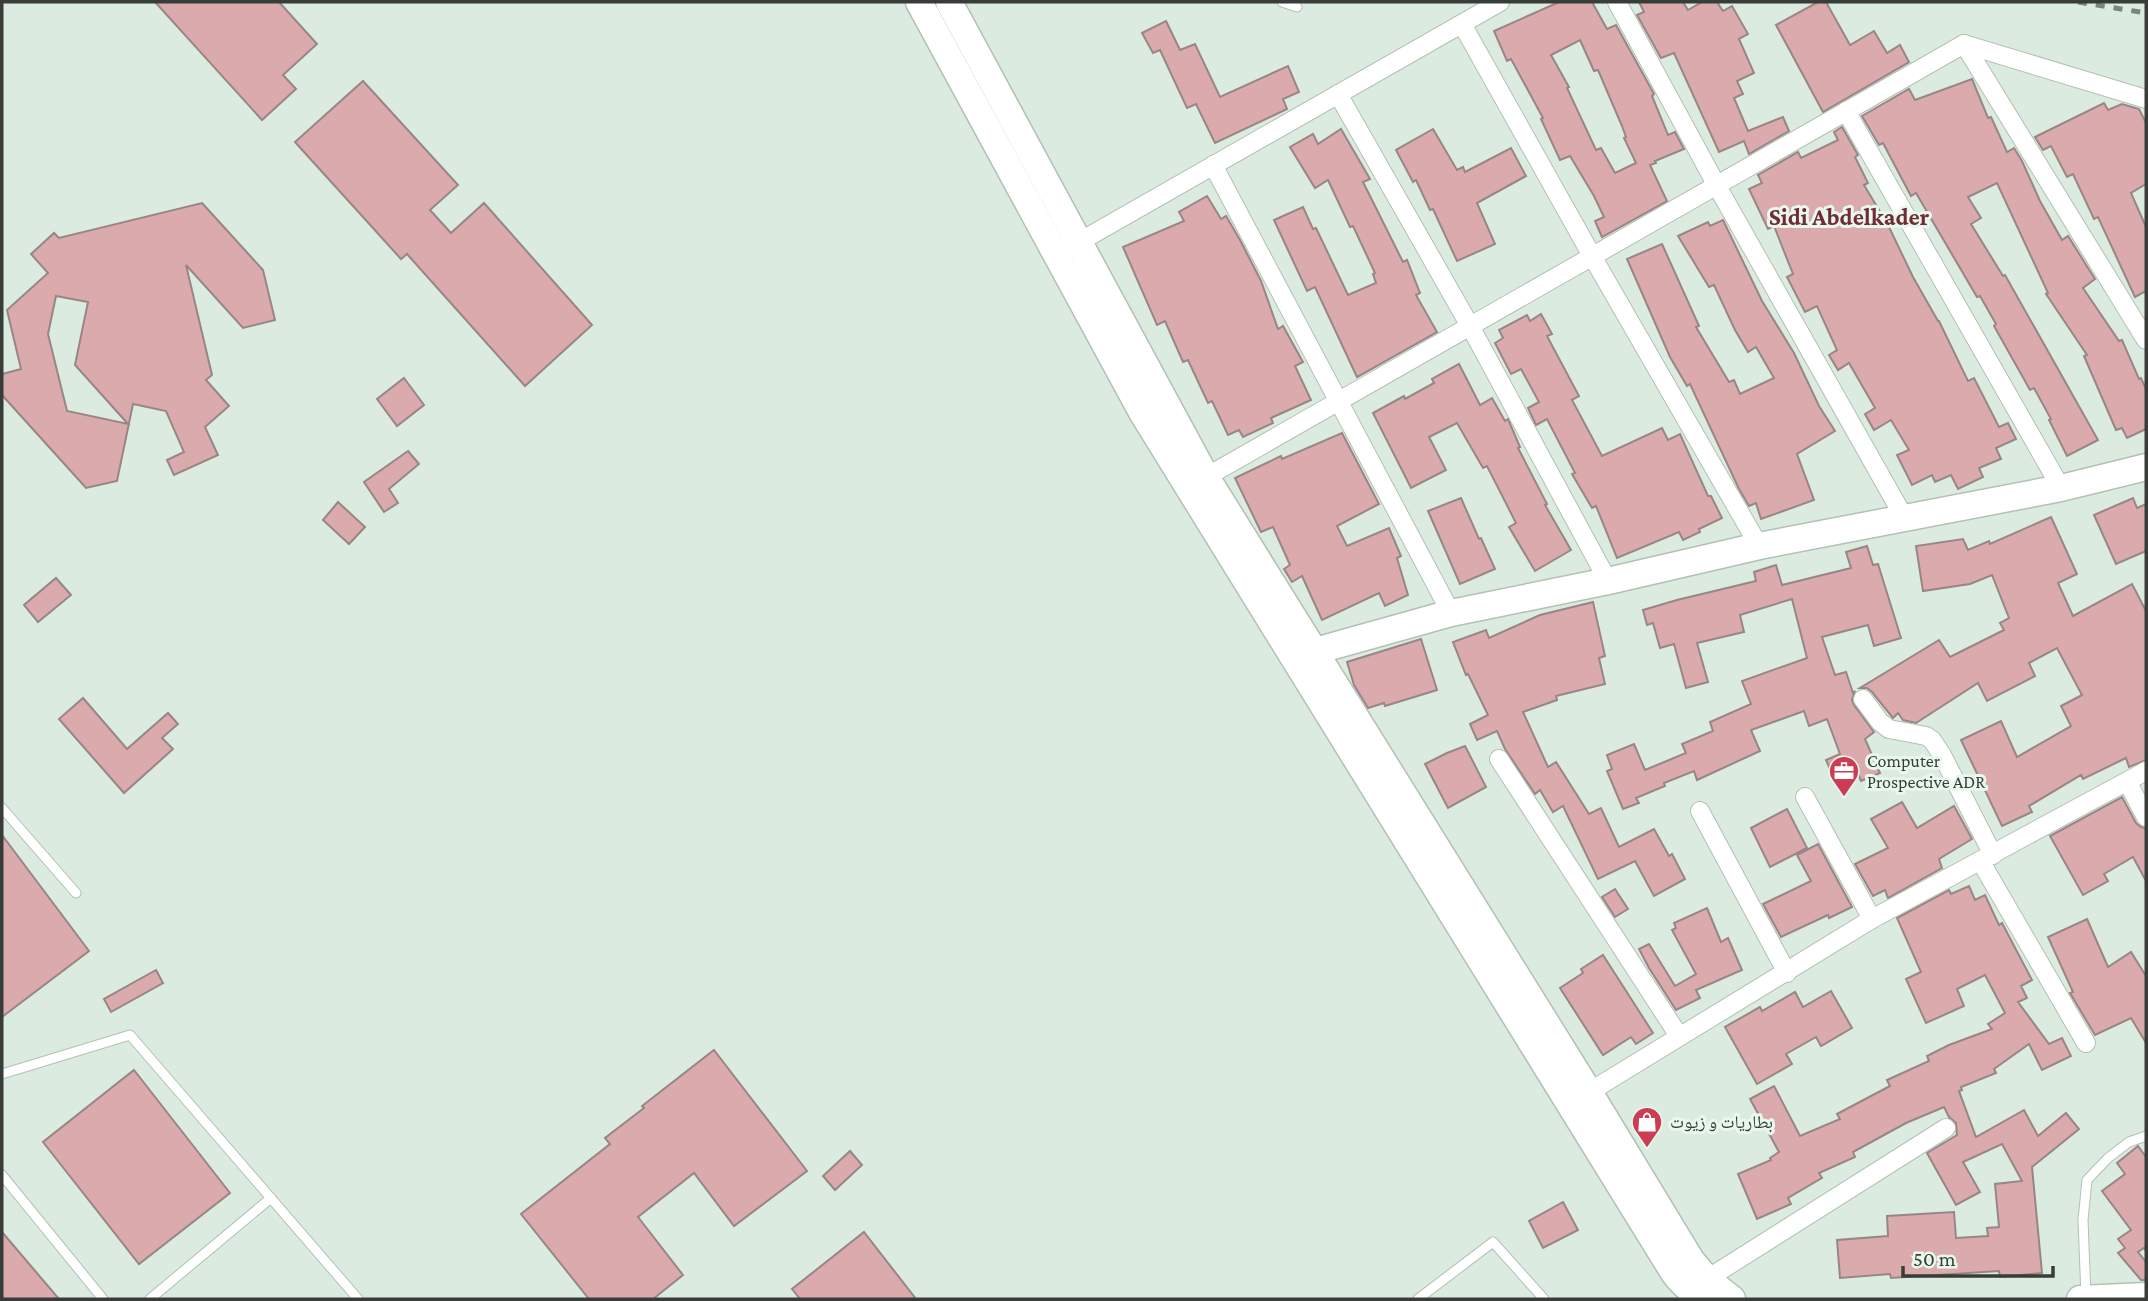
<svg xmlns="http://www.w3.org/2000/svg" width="2148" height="1301" viewBox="0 0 2148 1301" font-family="'Crimson Pro','Noto Naskh Arabic',serif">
<rect width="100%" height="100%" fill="#dcebdf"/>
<g fill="#daaaad" stroke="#988687" stroke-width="2" fill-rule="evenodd">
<polygon points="155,2 279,2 317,44 283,75 296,89 262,120"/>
<path d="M 1559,2 L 1592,2 L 1607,29 L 1616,25 L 1654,94 L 1652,96 L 1668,135 L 1675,132 L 1684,149 L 1655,161 L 1656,163 L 1650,165 L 1667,201 L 1602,237 L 1595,221 L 1604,217 L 1594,196 L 1570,156 L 1560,160 L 1541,119 L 1543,118 L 1511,59 L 1507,61 L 1494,31 ZM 1580,40 L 1594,71 L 1598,70 L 1622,126 L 1626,137 L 1624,138 L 1636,163 L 1615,173 L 1601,148 L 1596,150 L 1567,88 L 1569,87 L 1551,55 Z"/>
<polygon points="1639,2 1683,2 1688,10 1702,2 1717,2 1723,11 1732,6 1748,34 1739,39 1754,73 1737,81 1743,94 1734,98 1748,131 1783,117 1789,131 1749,154 1744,141 1719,152 1674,53 1661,58 1637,15 1644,12"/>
<polygon points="1818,2 1826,2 1850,45 1874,31 1887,53 1900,45 1909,62 1823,112 1776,25"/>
<polygon points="1166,21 1180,50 1195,44 1220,97 1288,66 1299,92 1283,99 1287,109 1215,143 1196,104 1187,108 1160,50 1153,53 1142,33"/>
<polygon points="1972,79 1988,118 1991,117 2007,152 2014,148 2022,161 2040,201 2062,240 2068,236 2095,279 2083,288 2119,341 2122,340 2139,379 2141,378 2146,389 2146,429 2127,438 2122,428 2116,430 2084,356 2087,355 2046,294 2048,293 1997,183 1968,197 1981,218 1971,224 2003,276 2005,275 2098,440 2067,456 2049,420 2051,419 2034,388 2030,390 1994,326 1996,324 1980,296 1977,297 1916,193 1911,196 1883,143 1879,145 1862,116 1909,89 1915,100"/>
<polygon points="363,81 458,185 430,210 451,233 484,203 592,325 525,386 407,254 401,259 295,142"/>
<polygon points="2104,103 2108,110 2122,104 2139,109 2146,123 2146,184 2131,193 2146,227 2146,291 2135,297 2098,217 2094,219 2073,174 2067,177 2051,146 2043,150 2035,137"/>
<polygon points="1842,127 1858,155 1855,157 1868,183 1864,185 1888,225 1913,277 1938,321 1939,321 1968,381 1974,378 1999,427 2008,423 2016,439 1996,448 2001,459 1979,468 1983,477 1958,489 1951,475 1935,482 1932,475 1912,485 1897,455 1909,450 1891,420 1874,430 1865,414 1875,408 1849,363 1838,370 1829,355 1837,350 1817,306 1805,312 1787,277 1793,274 1774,226 1768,229 1749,189 1762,183 1758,175 1798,152 1801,158 1838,140 1834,132"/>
<polygon points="1341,129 1370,179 1363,182 1403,262 1407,260 1420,293 1416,295 1437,332 1357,377 1315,287 1307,291 1274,220 1303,207 1313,229 1316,228 1348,295 1376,283 1373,274 1375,273 1353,226 1350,227 1328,180 1315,188 1290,147 1313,134 1318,144"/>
<polygon points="1433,129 1457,170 1463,167 1465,172 1511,148 1526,176 1477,203 1495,244 1457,261 1433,209 1430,210 1416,180 1413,182 1396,150"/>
<polygon points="1207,196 1221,219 1226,216 1240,240 1261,281 1278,329 1283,326 1303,362 1295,366 1311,400 1271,418 1273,423 1243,437 1239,430 1228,435 1212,401 1208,403 1188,360 1183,362 1165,321 1157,325 1123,247 1184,221 1179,212"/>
<path d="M 202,203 L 263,270 L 275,320 L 243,328 L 186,265 L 212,375 L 206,380 L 229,406 L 205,427 L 218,455 L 174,475 L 167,460 L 184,452 L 166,411 L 133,404 L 117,481 L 86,488 L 2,395 L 2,374 L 21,369 L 7,310 L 48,273 L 31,254 L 54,233 L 59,238 ZM 56,296 L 88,302 L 75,365 L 128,424 L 67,411 L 48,334 Z"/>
<polygon points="1723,220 1762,301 1794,353 1819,406 1835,431 1797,454 1814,500 1761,519 1756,503 1749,506 1739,489 1690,384 1687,386 1670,357 1627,259 1662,244 1699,326 1696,327 1729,382 1734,380 1740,394 1774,378 1756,347 1748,352 1735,330 1714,285 1709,287 1678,236 1708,222 1710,226"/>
<polygon points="1541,314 1552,334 1547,336 1579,396 1572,400 1602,456 1662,428 1668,440 1680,434 1708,496 1711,496 1722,518 1699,529 1700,532 1683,540 1679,532 1617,558 1596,506 1592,508 1572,474 1575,473 1547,419 1536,425 1528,408 1539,402 1521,369 1511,374 1495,343 1503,338 1499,330 1527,315 1530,321"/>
<polygon points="1459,364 1480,405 1492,398 1505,421 1508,419 1520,447 1518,448 1547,504 1545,505 1571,550 1535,571 1509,527 1516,523 1487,466 1483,468 1457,423 1429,437 1446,470 1411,488 1373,413 1404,396 1405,399 1434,383 1432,379"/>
<polygon points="404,378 424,405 397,426 377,399"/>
<polygon points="1342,433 1379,504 1337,526 1347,546 1389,528 1401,556 1397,558 1408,595 1385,606 1379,593 1322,620 1302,576 1292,582 1284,569 1290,565 1273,527 1261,532 1235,478 1281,456 1282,459"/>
<polygon points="408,451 419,464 389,489 398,503 384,512 364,482"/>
<polygon points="1461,498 1479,539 1481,538 1495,569 1460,584 1428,511"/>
<polygon points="2133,498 2137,508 2146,504 2146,551 2116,564 2094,515"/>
<polygon points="338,502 365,527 349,544 323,520"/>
<polygon points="2051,517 2077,574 2058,583 2073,616 2132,584 2146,611 2146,760 2129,767 2126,758 2083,779 2081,775 2029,806 2032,812 2002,826 1961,740 2001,721 2017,757 2071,726 2061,706 2082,695 2057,648 2029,663 2035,676 1987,701 1978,683 1916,723 1903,720 1898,713 1893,718 1872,692 1867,688 1860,688 1939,640 1950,657 2004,630 2000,623 2009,618 1992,575 1970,584 1923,591 1916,546 1963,539 1968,550 1989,541 1990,544"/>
<polygon points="1867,546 1873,565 1878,564 1901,638 1874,646 1868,625 1822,637 1835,675 1846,672 1853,693 1855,691 1852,700 1854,705 1874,732 1865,739 1880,773 1861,781 1856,769 1834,778 1826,760 1840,754 1827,719 1809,726 1804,711 1751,730 1760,751 1697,780 1694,771 1664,783 1665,786 1636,798 1639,803 1623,809 1607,771 1612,769 1607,755 1634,744 1645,770 1686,753 1682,744 1713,731 1710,722 1751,704 1742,681 1807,658 1792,599 1740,615 1744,632 1697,643 1708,682 1686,688 1674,644 1660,648 1653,623 1647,625 1643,610 1677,600 1756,581 1754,572 1776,565 1782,585 1851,568 1846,552"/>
<polygon points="56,578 71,595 38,622 24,605"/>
<polygon points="1593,602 1605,656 1599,658 1605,684 1556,696 1557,700 1523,712 1548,767 1556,762 1589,814 1601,808 1619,847 1654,829 1669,856 1672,854 1685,879 1654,896 1635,861 1598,879 1563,806 1553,812 1540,790 1535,794 1505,749 1497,731 1477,740 1470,724 1488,715 1468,674 1466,675 1453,642 1486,630 1489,638 1540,615"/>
<polygon points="1421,639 1437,690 1385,706 1384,703 1368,708 1354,685 1347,662"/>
<polygon points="83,698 127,749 168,713 178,724 162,738 173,749 124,793 59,719"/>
<polygon points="1465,746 1486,787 1448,808 1425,764 1447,753"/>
<polygon points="2122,797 2136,823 2141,827 2146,828 2146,881 2133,857 2104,874 2108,881 2083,895 2050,836"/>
<polygon points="1902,802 1917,828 1954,806 1972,839 1939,859 1942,868 1888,898 1885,890 1873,896 1855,864 1888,848 1871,819"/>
<polygon points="1787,809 1807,848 1770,867 1751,828"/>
<polygon points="2,835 89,951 2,1017"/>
<polygon points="1818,844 1852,907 1829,918 1828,915 1781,937 1763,904 1811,881 1797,855"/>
<polygon points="1969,886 1975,900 1985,895 1999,925 2002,923 2032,980 2021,986 2027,998 2018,1002 2049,1044 2062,1038 2071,1056 2042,1070 2029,1044 1994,1069 1996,1073 1961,1087 1962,1090 1959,1091 1976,1137 2024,1110 2038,1136 2066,1113 2079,1129 2032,1167 2042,1273 2000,1277 1999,1271 1891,1278 1890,1274 1840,1278 1837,1240 1888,1236 1887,1216 1954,1212 1956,1238 1988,1236 1987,1228 1999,1227 1995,1184 2022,1181 2002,1144 1963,1162 1980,1192 1956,1205 1927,1153 1957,1135 1956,1123 1949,1117 1944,1107 1906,1123 1853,1152 1855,1157 1819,1173 1822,1178 1788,1198 1791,1204 1757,1219 1738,1174 1771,1160 1770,1158 1779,1152 1750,1099 1774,1086 1800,1136 1840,1119 1837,1114 1890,1086 1887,1080 1929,1061 1927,1056 1949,1045 1992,1029 1988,1024 2005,1013 1985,975 1957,989 1964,1006 1926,1023 1906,979 1921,972 1897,918 1949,890 1951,894"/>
<polygon points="1615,889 1628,909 1615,917 1602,897"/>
<polygon points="1707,908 1721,942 1728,938 1742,970 1696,990 1700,998 1676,1010 1649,968 1639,949 1649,944 1675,986 1696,974 1672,930 1676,928 1674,923"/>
<polygon points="2087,919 2108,967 2131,952 2146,976 2146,1043 2131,1018 2095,1035 2070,993 2073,992 2048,937"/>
<polygon points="1603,955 1653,1033 1636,1044 1631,1037 1603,1055 1560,988 1583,973 1581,969"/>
<polygon points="156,970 163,983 111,1012 104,999"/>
<polygon points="1831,991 1852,1028 1821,1046 1816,1037 1786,1054 1792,1064 1757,1084 1725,1027 1760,1007 1762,1011 1795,992 1803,1007"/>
<polygon points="714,1050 807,1171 734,1226 694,1173 638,1217 683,1275 653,1299 589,1299 521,1214 610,1144 605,1138 644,1108 642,1106"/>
<polygon points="134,1070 230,1193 139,1264 43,1142"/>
<polygon points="2138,1146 2146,1157 2146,1251 2144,1248 2138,1252 2146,1262 2146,1280 2141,1280 2118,1253 2125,1248 2118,1239 2131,1230 2102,1191 2125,1174 2117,1163"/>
<polygon points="850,1151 862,1165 835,1190 823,1176"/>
<polygon points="1563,1202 1578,1230 1543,1248 1529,1221"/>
<polygon points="2,1232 59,1299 2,1299"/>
<polygon points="864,1232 916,1299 800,1299 792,1289"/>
</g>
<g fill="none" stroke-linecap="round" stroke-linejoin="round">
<g stroke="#b3c0b5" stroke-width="11">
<g id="lane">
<polyline points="1282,2 1297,7"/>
<polyline points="2,808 76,893"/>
<polyline points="2,1074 130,1035 358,1299"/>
<polyline points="2,1175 103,1299"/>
<polyline points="2086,1297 2083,1220 2087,1180 2108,1158 2129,1142 2146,1136"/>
<polyline points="150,1299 271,1198"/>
<polyline points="1418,1299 1493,1242 1544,1299"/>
</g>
</g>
<g stroke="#b3c0b5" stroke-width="20">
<g id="street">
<polyline points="1617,2 1717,186 1905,519"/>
<polyline points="1462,24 1592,256 1759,546"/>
<polyline points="1964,44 2146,99"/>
<polyline points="1338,94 1470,326 1608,581"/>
<polyline points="1846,111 2061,488"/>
<polyline points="1213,165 1451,613"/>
<polyline points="1072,246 1500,2"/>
<polyline points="1206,477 1964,44 2146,340"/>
<polyline points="1863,699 1880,722 1889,729 1926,736 1932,740 1942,755 1993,855"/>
<polyline points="1499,759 1679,1036"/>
<polyline points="2128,783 2146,817"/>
<polyline points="1805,797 1872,919"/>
<polyline points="1700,811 1787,973"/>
<polyline points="1981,862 2086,1043"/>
<polyline points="1581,1097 1872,919 2146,771"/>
<polyline points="1707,1279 1946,1128"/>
</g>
</g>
<g stroke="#b3c0b5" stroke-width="29">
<g id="secondary">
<path d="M 919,2 L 1143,414 L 1674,1273 C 1683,1285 1692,1293 1705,1299"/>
<polyline points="949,2 1206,477 1589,1092 1691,1260 1707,1279 1732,1299"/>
<polyline points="1301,655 1451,613 1608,581 1759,546 2061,488 2146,467"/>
<polyline points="2080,1299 2146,1296"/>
</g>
</g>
<use href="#lane" stroke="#fff" stroke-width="9"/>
<use href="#street" stroke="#fff" stroke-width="18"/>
<use href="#secondary" stroke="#fff" stroke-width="26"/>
<g stroke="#7b847d" stroke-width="5" stroke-dasharray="9 9" stroke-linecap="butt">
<polyline points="2078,2 2146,13"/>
<polyline points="2145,2 2146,2"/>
</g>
</g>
<defs>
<g id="office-pin" transform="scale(1.575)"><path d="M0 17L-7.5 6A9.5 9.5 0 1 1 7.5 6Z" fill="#cc3c54" stroke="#e9f8ec"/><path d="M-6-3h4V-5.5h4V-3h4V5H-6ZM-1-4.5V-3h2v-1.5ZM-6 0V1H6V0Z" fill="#fff"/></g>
<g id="shop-pin" transform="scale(1.575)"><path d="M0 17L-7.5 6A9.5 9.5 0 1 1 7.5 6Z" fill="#cc3c54" stroke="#e9f8ec"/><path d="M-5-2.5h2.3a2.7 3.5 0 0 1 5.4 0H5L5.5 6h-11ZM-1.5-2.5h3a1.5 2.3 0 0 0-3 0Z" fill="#fff"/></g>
</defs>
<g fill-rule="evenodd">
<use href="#office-pin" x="1844" y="771"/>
<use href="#shop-pin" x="1647" y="1122"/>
</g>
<g text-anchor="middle" stroke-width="6" stroke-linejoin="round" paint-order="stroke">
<g font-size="18" fill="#383d39" stroke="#e9f8ec" text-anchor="start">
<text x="1867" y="767">Computer<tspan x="1867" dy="21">Prospective ADR</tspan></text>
<text x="1670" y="1128">بطاريات و زيوت</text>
</g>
<g font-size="24" font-weight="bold" fill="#712b34" stroke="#e9f8ec">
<text x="1849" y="225">Sidi Abdelkader</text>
</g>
</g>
<rect width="2148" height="1301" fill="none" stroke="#383d39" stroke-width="7"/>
<path d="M1903 1266v10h150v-10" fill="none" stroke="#383d39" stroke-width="3.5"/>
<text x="1913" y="1266" font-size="21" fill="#383d39" stroke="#e9f8ec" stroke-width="5" paint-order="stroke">50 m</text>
</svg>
